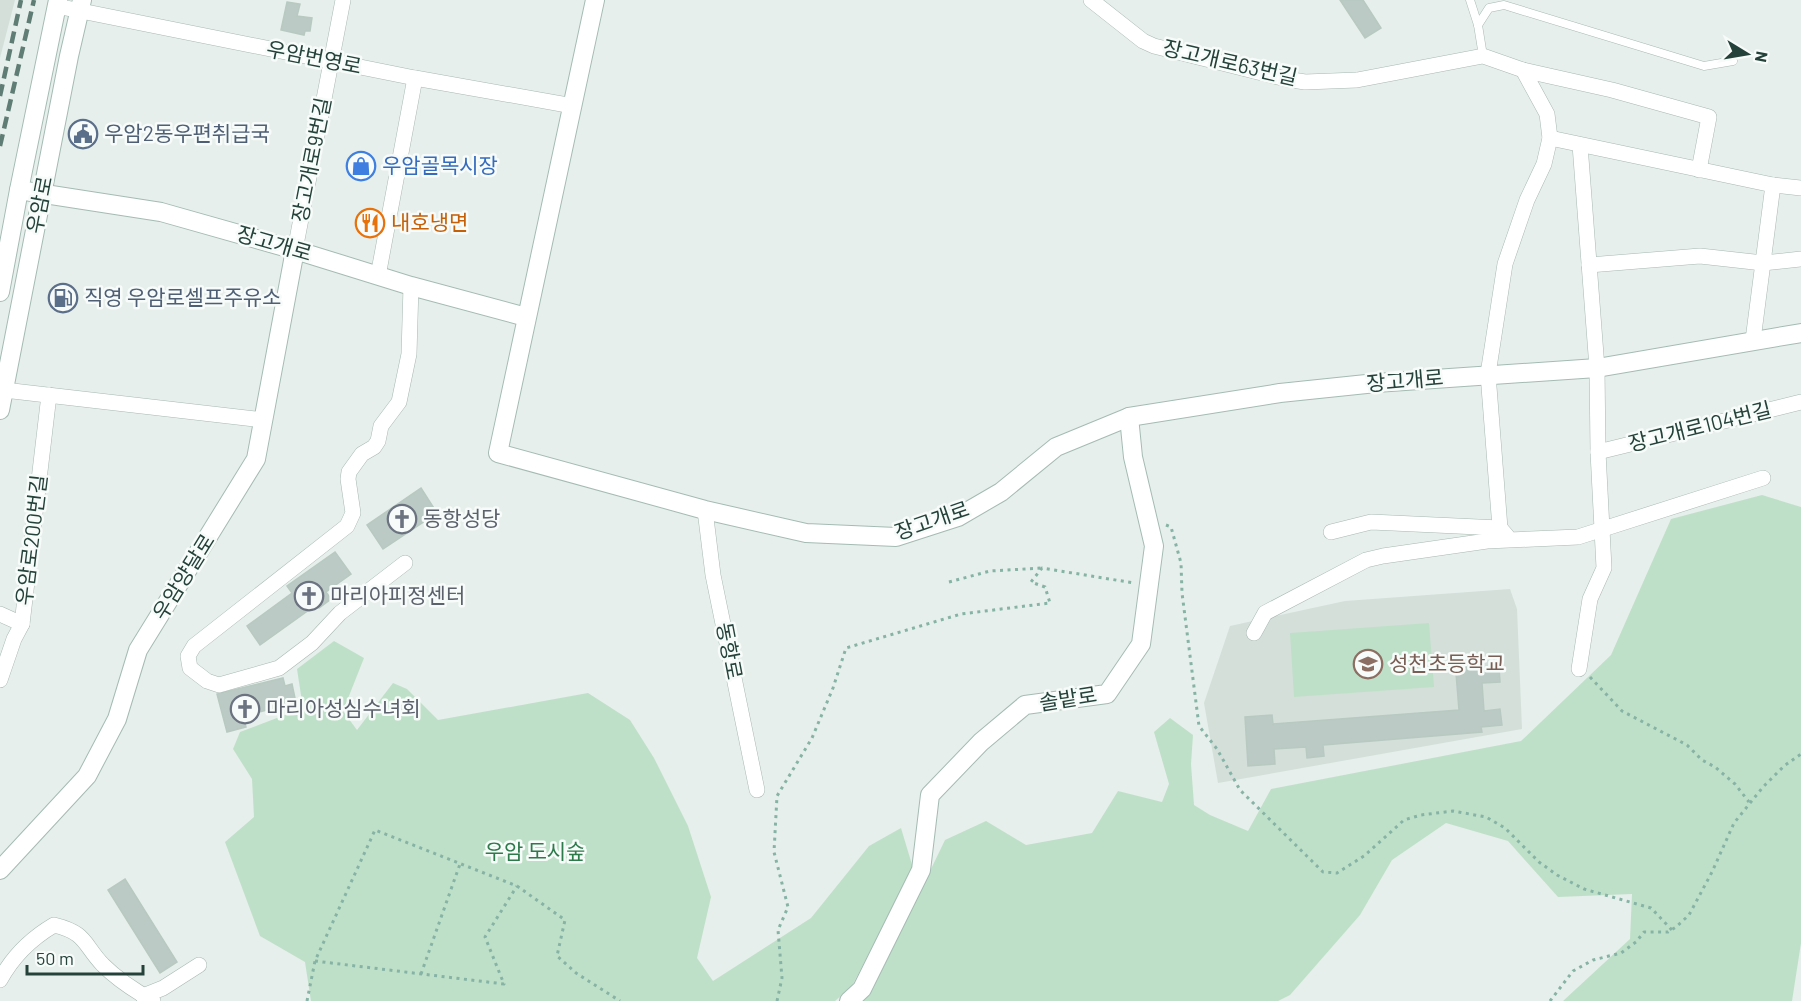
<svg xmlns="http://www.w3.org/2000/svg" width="1801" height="1001" viewBox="0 0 1801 1001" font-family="Barlow,'Noto Sans KR',sans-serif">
<rect width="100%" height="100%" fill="#e6efeb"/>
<g fill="#d4dfda">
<polygon points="0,0 15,0 0,58"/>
<polygon points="1510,589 1517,609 1522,729 1218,783 1204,703 1230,626 1345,601"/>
</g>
<g fill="#bfe0c8">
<polygon points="1762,495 1801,507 1801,943 1792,1001 1563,1001 1630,939 1632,894 1558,897 1508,841 1446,823 1392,860 1360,915 1290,995 1278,1001 860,1001 872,991 945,840 986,821 1026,845 1092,833 1118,791 1162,802 1169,784 1154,732 1170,718 1193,735 1191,764 1194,805 1210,815 1248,831 1271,789 1521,741 1611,655 1671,519"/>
<polygon points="1429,623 1434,687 1294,697 1290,633"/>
<polygon points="334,641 364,658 343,711 357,730 393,683 407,689 438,720 588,693 630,720 654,758 688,826 711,897 697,958 713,981 811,918 869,846 901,828 913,868 852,986 835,1001 311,1001 305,962 260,936 225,842 254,817 252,779 233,749 240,732 303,708 297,669"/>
</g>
<g fill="#bbcac4" stroke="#b8c9c2" stroke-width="1.5">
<polygon points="1340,0 1363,0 1381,28 1365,38"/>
<polygon points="287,2 300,4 297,16 312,18 310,31 305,31 304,35 281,30"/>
<polygon points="421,488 437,513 383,549 367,525"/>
<polygon points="335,552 351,574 326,592 331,599 319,608 316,605 260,645 247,626 292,593 287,586"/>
<polygon points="1480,659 1481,668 1499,667 1500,682 1482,683 1484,711 1500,709 1502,725 1481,727 1482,732 1323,745 1324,756 1307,758 1306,747 1274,749 1275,764 1248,766 1245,717 1272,715 1273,724 1459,710 1455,661"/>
<polygon points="283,678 285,686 292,684 296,703 243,716 246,727 227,732 217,694"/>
<polygon points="125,879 177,962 160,973 108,890"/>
</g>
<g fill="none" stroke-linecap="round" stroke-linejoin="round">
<g stroke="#a8b8b2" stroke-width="9">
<g id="lane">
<polyline points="1470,0 1478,25 1483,56"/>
<polyline points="1478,25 1489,8 1504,5 1704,66 1733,61"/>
</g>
</g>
<g stroke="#a8b8b2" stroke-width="16">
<g id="street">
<polyline points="1091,0 1143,41 1154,46 1286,79 1305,82 1357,80 1483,56 1523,70 1547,114 1550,138 1544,164 1527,200 1505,264 1488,374 1500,528"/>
<polyline points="56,6 415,78 573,106"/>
<polyline points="1523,70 1612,90 1709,117 1699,170"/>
<polyline points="1550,138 1773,185 1801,188"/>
<polyline points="295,250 343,0"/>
<polyline points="1589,265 1700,256 1763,263 1801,259"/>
<polyline points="378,276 415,78"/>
<polyline points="1753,340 1773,185"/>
<polyline points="4,390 264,420"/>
<polyline points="1598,452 1801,402"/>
<polyline points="705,510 713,575 757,790"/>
<polyline points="1331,532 1371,522 1500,528 1507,536"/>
<polyline points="405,563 340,613 312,643 279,668 219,685 207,681 190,668 188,656 194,646 347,526 353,513 348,479 349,472 362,454 374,447 378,441 381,426 399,402 409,354 411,286"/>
<polyline points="0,614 22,624"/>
<polyline points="1254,633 1265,613 1366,560 1383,556 1487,541 1578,537 1763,478"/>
<polyline points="1579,669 1590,599 1604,568 1598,452 1597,368 1580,145"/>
<polyline points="0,680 14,639 22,624 49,395"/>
<path d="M 0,980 C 13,956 32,938 54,925 C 87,933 83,944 103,965 C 117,979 137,992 153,1001"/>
<polyline points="143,996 163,988 199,965"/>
</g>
</g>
<g stroke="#a4bbb3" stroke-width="20">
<g id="secondary">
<polyline points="595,0 498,453 705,510 806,533 896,537 958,517 1001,492 1056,447 1129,417 1280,393 1376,383 1597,368 1801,333"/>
<polyline points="19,190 161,212 295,250 411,286 526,317"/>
<polyline points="0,292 19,190 58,0"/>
<polyline points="0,410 69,56 82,0"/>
<polyline points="0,870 87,776 117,719 138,650 256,459 295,250"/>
<polyline points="849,1001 862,989 921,870 930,795 981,742 1025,705 1107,694 1141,644 1154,546 1133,457 1129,417"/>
</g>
</g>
<g stroke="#86b3a5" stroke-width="3" stroke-dasharray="3 4.5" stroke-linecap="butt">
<polyline points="1166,525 1171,527 1181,563 1182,593 1199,726 1217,749 1240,790 1323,872 1337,873 1364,856 1404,820 1421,815 1453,811 1486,817 1505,828 1539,862 1557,875 1584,889 1651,908 1672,930"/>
<polyline points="949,582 990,571 1042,568"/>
<polyline points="1590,677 1622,711 1687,745 1702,760 1715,767 1735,784 1749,802"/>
<polyline points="315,961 504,984 485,937 517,886"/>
<polyline points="421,974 460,864"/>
<polyline points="307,1001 315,961 375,830 517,886 565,920 557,956 576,973 620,1001"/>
<polyline points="777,1001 782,978 778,930 788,907 774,852 777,796 812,738 833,688 846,648 961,614 1050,603 1045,587 1031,582 1042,568 1134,583"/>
<polyline points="1550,1001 1573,971 1593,960 1621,953 1636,942 1644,932 1668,932 1676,927 1689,915 1712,872 1734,823 1763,787 1784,766 1801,754"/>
</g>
<use href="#lane" stroke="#fff" stroke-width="8"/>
<use href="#street" stroke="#fff" stroke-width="15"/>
<use href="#secondary" stroke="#fff" stroke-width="18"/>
<g stroke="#5f7d75" stroke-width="4.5" stroke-dasharray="12 6" stroke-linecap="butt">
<polyline points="0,96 21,0"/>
<polyline points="0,146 34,0"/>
</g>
</g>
<defs>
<g id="civic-ring" transform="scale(1.5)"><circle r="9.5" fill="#f7fbf9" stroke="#5c6f8a" stroke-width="1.5"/><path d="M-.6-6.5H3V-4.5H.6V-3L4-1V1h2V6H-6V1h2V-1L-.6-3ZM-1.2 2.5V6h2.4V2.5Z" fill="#5c6f8a"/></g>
<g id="shop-ring" transform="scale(1.5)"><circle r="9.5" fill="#f7fbf9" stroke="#3f7fe0" stroke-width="1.5"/><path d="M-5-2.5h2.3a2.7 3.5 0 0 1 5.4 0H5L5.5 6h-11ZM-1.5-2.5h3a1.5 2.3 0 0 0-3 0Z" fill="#3f7fe0"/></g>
<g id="restaurant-ring" transform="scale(1.5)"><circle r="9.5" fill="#f7fbf9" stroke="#e8710a" stroke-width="1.5"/><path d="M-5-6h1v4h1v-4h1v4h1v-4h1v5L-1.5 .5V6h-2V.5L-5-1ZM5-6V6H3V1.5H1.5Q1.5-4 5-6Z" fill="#e8710a"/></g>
<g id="fuel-ring" transform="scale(1.5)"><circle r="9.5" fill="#f7fbf9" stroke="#5c6f8a" stroke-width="1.5"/><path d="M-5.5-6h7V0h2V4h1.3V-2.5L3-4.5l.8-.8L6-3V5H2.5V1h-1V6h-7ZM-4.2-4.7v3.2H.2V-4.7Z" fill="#5c6f8a"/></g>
<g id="church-ring" transform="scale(1.5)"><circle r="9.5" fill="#f7fbf9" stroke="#6b7280" stroke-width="1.5"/><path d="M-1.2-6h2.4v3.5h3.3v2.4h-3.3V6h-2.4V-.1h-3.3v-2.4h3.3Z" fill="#6b7280"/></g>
<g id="school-ring" transform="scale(1.5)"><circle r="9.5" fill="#f7fbf9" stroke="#8d6e63" stroke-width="1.5"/><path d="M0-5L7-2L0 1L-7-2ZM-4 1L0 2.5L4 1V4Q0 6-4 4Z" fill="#8d6e63"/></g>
</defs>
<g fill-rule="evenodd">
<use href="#civic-ring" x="83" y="134"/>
<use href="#shop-ring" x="361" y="166"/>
<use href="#restaurant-ring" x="370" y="223"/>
<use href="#fuel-ring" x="63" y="298"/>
<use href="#church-ring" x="402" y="519"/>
<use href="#church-ring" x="309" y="596"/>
<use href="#school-ring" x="1368" y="664"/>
<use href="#church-ring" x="245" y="709"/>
</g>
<g text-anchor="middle" stroke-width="5" stroke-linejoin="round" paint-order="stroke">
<g font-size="21" fill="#24423a" stroke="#f7fbf9">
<text transform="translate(314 58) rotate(11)" y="7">우암번영로</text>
<text transform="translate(1230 63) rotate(13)" y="7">장고개로63번길</text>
<text transform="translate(312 160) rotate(-79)" y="7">장고개로9번길</text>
<text transform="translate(40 205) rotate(-79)" y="7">우암로</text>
<text transform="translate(274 244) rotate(16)" y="7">장고개로</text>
<text transform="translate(1405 381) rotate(-5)" y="7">장고개로</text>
<text transform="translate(1700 427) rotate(-14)" y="7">장고개로104번길</text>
<text transform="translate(932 521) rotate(-19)" y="7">장고개로</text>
<text transform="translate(32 540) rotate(-83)" y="7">우암로200번길</text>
<text transform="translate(184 577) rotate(-58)" y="7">우암양달로</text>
<text transform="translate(729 651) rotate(79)" y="7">동항로</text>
<text transform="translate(1068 699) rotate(-9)" y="7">솔밭로</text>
</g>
<g font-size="21" fill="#4e5e75" stroke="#f7fbf9" text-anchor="start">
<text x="104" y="141">우암2동우편취급국</text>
<text x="84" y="305">직영 우암로셀프주유소</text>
</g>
<g font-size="21" fill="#366cbe" stroke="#f7fbf9" text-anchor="start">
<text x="382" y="173">우암골목시장</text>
</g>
<g font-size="21" fill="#c56008" stroke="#f7fbf9" text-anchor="start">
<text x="391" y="230">내호냉면</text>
</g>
<g font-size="21" fill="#5b616d" stroke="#f7fbf9" text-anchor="start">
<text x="423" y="526">동항성당</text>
<text x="330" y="603">마리아피정센터</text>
<text x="266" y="716">마리아성심수녀회</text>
</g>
<g font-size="21" fill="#785e54" stroke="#f7fbf9" text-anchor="start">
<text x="1389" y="671">성천초등학교</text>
</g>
<g font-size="21" fill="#2d7a4b" stroke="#f7fbf9">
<text x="535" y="859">우암 도시숲</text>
</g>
</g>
<g transform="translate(1747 54) rotate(101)" stroke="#f7fbf9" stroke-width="4.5" paint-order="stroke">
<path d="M0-4.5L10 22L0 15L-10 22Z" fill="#24423a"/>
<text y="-9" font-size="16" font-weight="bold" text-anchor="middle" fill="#24423a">N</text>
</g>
<path d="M27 965v9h116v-9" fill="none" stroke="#24423a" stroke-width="3"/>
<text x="36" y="965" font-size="18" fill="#24423a" stroke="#f7fbf9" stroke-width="4.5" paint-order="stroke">50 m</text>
</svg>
